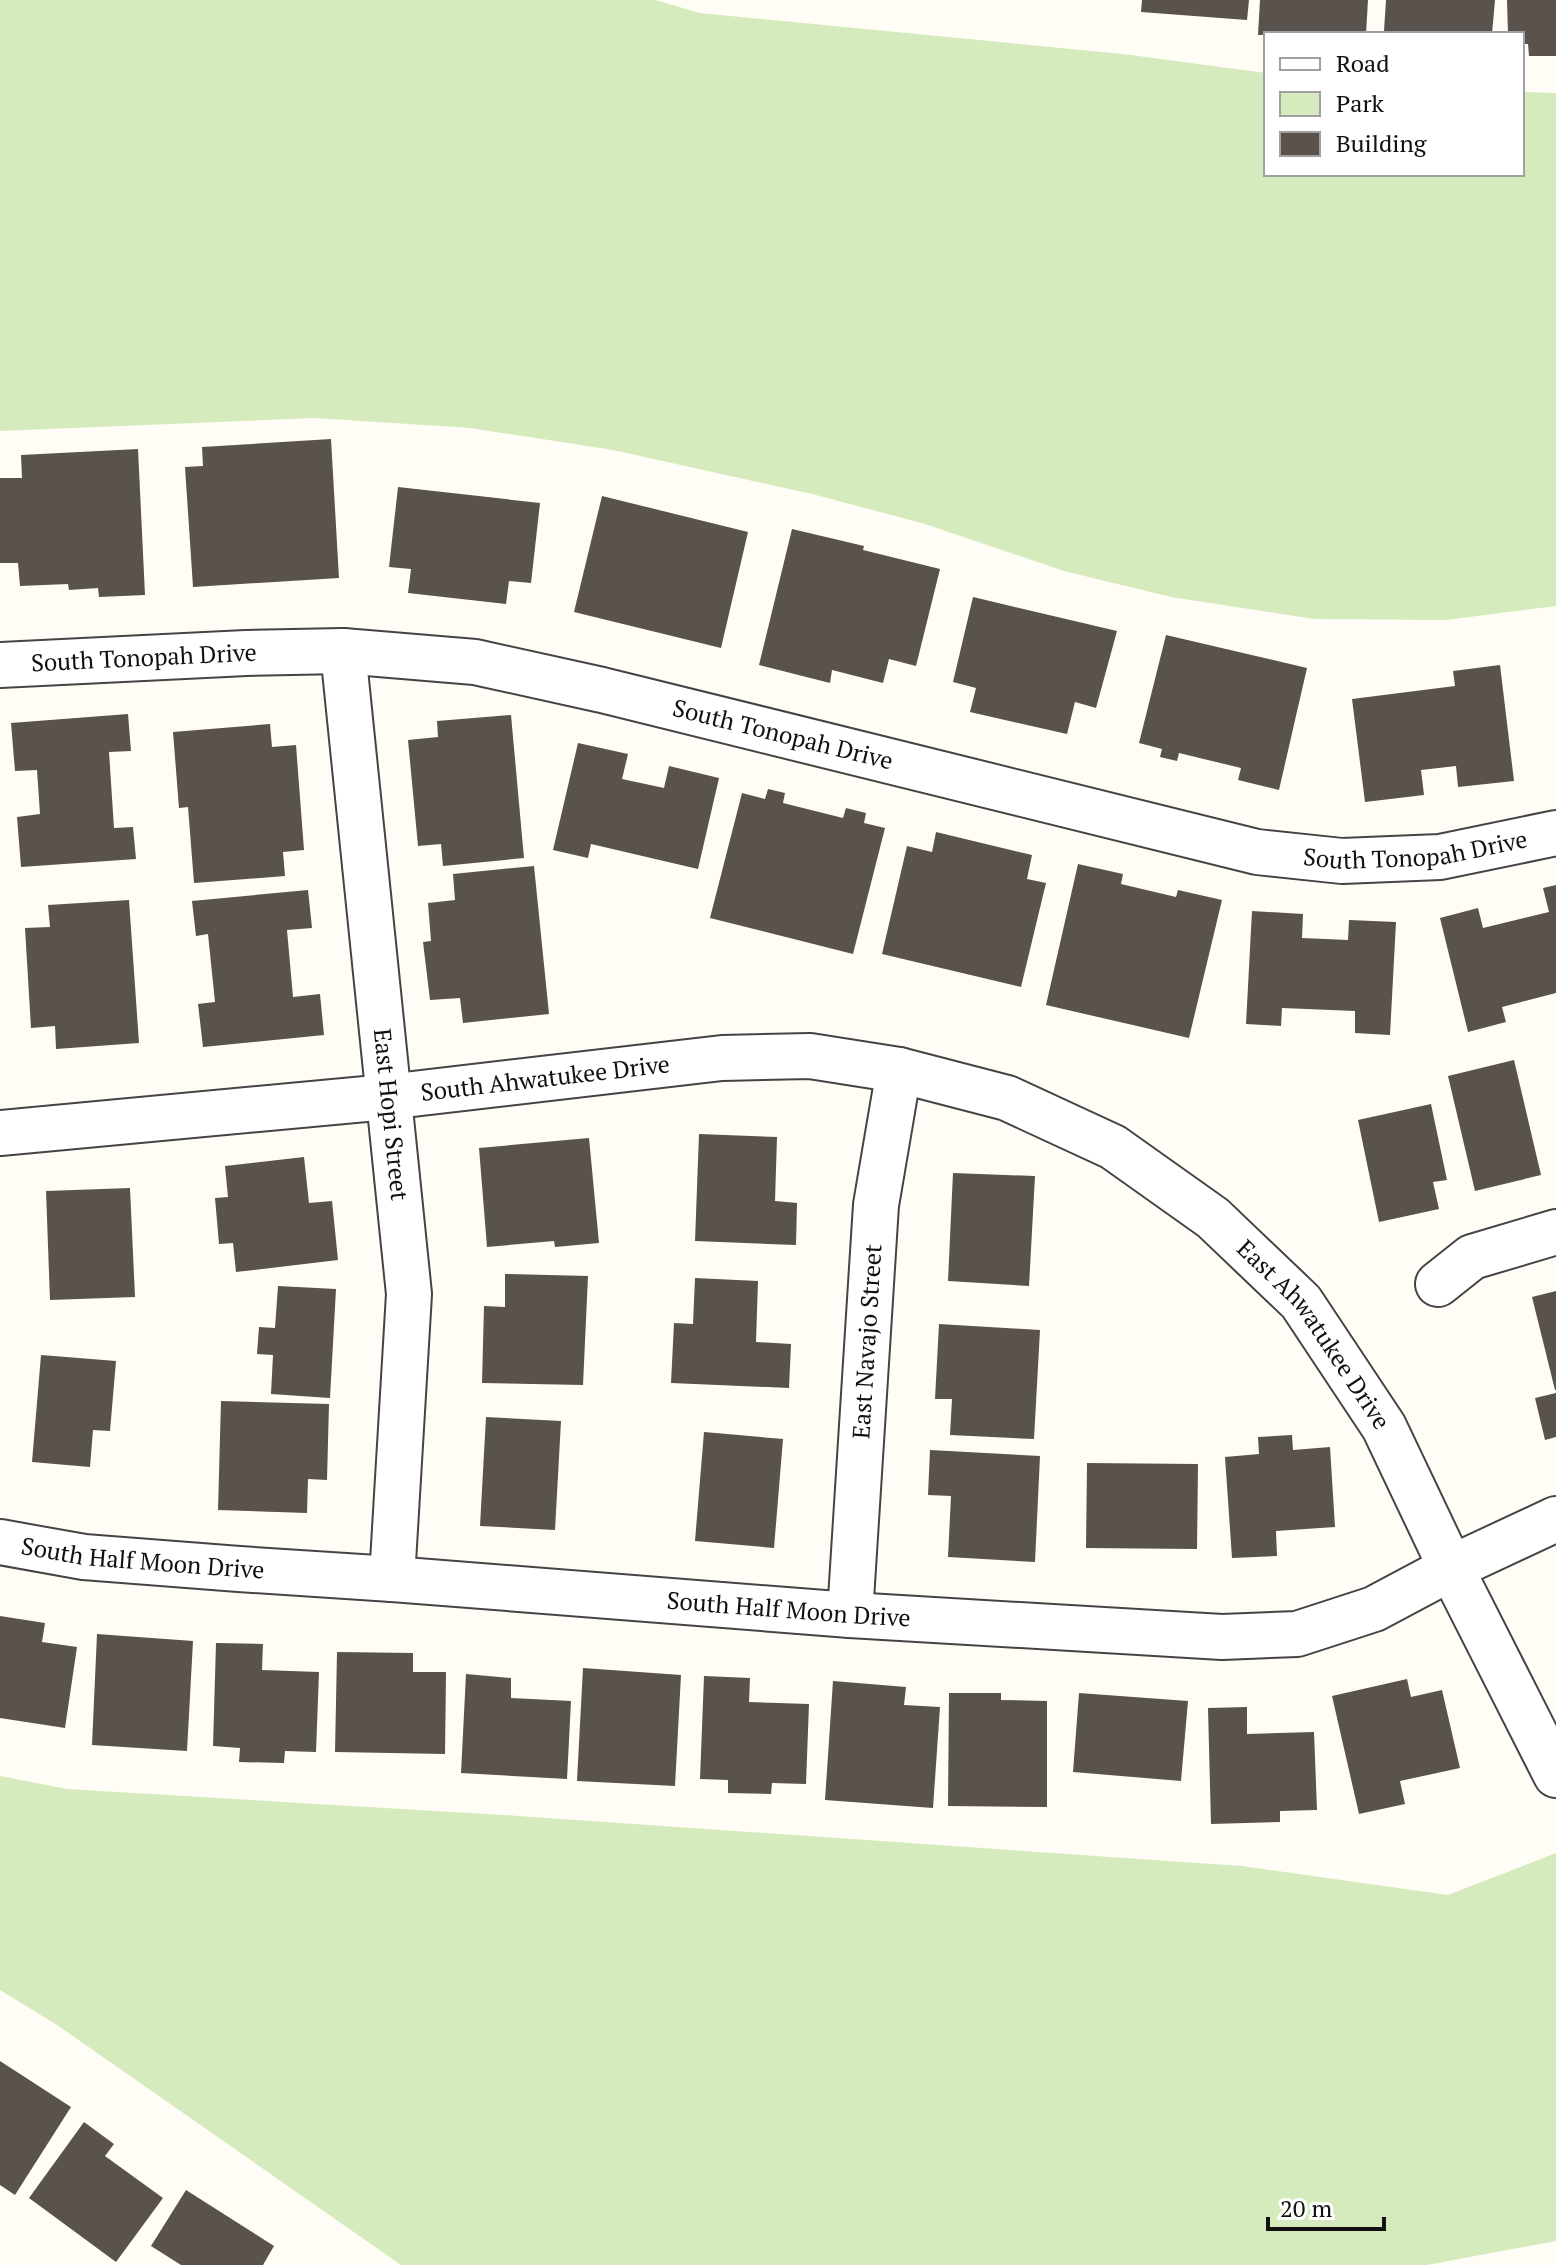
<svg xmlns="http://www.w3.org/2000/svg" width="1556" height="2265" viewBox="0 0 1556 2265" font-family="'PT Serif',serif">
<rect width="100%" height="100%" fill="#fffdf5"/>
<g fill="#d5ebbd">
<polygon points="0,0 655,0 700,13 1123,54 1266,73 1266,174 1522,174 1522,92 1556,93 1556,606 1446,620 1315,619 1171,597 1064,571 925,524 812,494 613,450 470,428 315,418 0,431"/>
<polygon points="0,1776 67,1789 504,1815 1242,1866 1448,1895 1556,1853 1556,2241 1427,2265 401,2265 57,2025 0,1990"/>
</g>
<g fill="#5a524d">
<polygon points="1142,0 1249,0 1247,20 1141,12"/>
<polygon points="1260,0 1368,0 1366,34 1258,35"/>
<polygon points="1386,0 1495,0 1492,34 1384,31"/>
<polygon points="1507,0 1556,0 1556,56 1529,56 1528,44 1522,44 1522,34 1508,34"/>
<polygon points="331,439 339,578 193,587 185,467 203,466 202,447"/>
<polygon points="138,449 145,595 99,597 98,588 69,590 68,584 20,586 18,563 0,563 0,478 22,478 21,455"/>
<polygon points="398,487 540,503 531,583 509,581 506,604 408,593 411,569 389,567"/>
<polygon points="602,496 748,532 721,648 574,612"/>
<polygon points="792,529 864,546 863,550 940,569 916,666 889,659 883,683 832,670 830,683 759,665"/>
<polygon points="973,597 1117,631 1096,708 1075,702 1067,734 970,712 976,688 953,682"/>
<polygon points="1166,635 1307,668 1279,790 1238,780 1241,768 1179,753 1177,761 1160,757 1162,749 1139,743"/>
<polygon points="1500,665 1514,781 1458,787 1456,766 1421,770 1424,795 1365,802 1352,699 1455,686 1453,671"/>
<polygon points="128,714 131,751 109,752 114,828 133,827 136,859 21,867 17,817 40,814 37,770 15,771 11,723"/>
<polygon points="511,715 524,858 443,866 441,844 418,846 408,740 438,737 437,721"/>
<polygon points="270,724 272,747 296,745 304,850 283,852 285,876 194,883 188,807 179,808 173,732"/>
<polygon points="578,743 628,754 622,779 664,788 669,766 719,778 698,869 591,844 588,858 553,850"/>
<polygon points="768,789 785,793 783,803 843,818 846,808 866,813 864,823 885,828 853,954 710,918 742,793 765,799"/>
<polygon points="936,832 1032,855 1027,879 1046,883 1021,987 882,954 907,846 932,852"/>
<polygon points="1078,864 1123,874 1121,884 1176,897 1178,890 1222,900 1189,1038 1046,1005"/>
<polygon points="534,866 549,1014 463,1023 460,998 430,1000 423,942 431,941 428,903 455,900 453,874"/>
<polygon points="1556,885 1556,993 1502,1007 1506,1022 1468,1032 1440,918 1478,908 1483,928 1549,912 1543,888"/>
<polygon points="308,890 312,928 287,930 293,997 320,994 324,1035 203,1047 198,1004 215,1002 208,934 196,936 192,901"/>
<polygon points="129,900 139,1043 56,1049 55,1026 31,1028 25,928 50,927 48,905"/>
<polygon points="1252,911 1303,914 1302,938 1348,940 1349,920 1396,922 1390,1035 1355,1033 1355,1011 1282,1008 1281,1026 1246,1024"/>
<polygon points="1514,1060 1541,1175 1475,1191 1448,1076"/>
<polygon points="1431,1104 1447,1180 1433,1182 1439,1209 1379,1222 1358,1120"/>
<polygon points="699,1134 777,1137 775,1201 797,1203 796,1245 695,1241"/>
<polygon points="589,1138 599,1243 555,1247 554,1241 487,1247 479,1148"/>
<polygon points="304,1157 309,1203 332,1201 338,1260 236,1272 233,1243 219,1244 215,1198 228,1197 225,1166"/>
<polygon points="953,1173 1035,1176 1029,1286 948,1281"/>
<polygon points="130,1188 135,1297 50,1300 46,1191"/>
<polygon points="505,1274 588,1276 583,1385 482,1383 484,1306 505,1307"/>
<polygon points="695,1278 758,1281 756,1342 791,1344 789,1388 671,1383 674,1323 693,1324"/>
<polygon points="278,1286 336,1289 330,1398 271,1394 273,1355 257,1354 259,1327 275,1328"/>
<polygon points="1556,1291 1556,1390 1555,1390 1532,1297"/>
<polygon points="939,1324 1040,1330 1034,1439 950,1435 952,1399 935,1399"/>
<polygon points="41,1355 116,1361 110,1431 93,1430 90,1467 32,1462"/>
<polygon points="1556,1393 1556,1437 1545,1440 1535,1398"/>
<polygon points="221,1401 329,1404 327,1480 308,1479 307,1513 218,1510"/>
<polygon points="486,1417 561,1421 555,1530 480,1526"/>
<polygon points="704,1432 783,1439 774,1548 695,1541"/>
<polygon points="1292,1435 1293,1450 1330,1447 1335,1527 1276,1531 1277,1556 1232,1558 1225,1457 1259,1454 1258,1437"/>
<polygon points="930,1450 1040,1456 1035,1562 948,1557 951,1496 928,1495"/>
<polygon points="1087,1463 1198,1464 1197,1549 1086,1548"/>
<polygon points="0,1616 45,1623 42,1642 77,1647 65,1728 0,1718"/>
<polygon points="97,1634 193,1641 187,1751 92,1745"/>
<polygon points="216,1643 263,1644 262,1670 319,1672 316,1752 285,1751 284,1763 239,1762 240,1748 213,1746"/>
<polygon points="337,1652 413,1653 413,1672 446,1672 445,1754 335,1752"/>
<polygon points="583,1668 681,1675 675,1786 577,1781"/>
<polygon points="466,1674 511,1678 511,1698 571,1701 567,1779 461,1773"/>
<polygon points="704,1676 750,1678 749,1702 809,1704 806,1784 772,1783 771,1794 728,1793 728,1780 700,1779"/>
<polygon points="1407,1679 1411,1697 1442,1690 1460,1768 1400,1781 1405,1804 1359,1814 1332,1696"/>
<polygon points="833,1681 906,1687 904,1705 940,1707 933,1808 825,1800"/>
<polygon points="949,1693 1001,1693 1001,1700 1047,1701 1047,1807 948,1806"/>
<polygon points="1079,1693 1188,1701 1181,1781 1073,1772"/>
<polygon points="1247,1707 1247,1734 1314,1732 1317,1810 1280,1811 1280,1822 1211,1824 1208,1708"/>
<polygon points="0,2061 71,2107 15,2195 0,2185"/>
<polygon points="84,2122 114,2144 105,2156 163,2198 116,2262 29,2198"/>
<polygon points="186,2190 274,2246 263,2265 181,2265 151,2246"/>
</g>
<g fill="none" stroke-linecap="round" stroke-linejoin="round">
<g stroke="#444" stroke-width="48">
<g id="minor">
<path id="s1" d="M 343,651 L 409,1294 L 392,1579"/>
<path id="s2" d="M 0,665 L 246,653 L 343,651 L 475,662 L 602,690 L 1257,852 L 1342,861 L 1440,857 L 1556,833"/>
<path id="s3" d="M 0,1133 L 387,1097 L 722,1058 L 810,1056 L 899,1070 L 1007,1098 L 1113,1147 L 1213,1218 L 1301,1302 L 1384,1427 L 1451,1568 L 1556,1775"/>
<polyline points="1438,1284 1472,1257 1556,1232"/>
<path id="s4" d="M 0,1542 L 84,1557 L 239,1569 L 392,1579 L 850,1615 L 1222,1637 L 1297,1634 L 1374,1609 L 1451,1568 L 1556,1519"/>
<path id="s5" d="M 850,1615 L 876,1205 L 899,1070"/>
</g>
</g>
<use href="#minor" stroke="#fff" stroke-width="44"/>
</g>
<g text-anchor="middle" stroke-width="8" stroke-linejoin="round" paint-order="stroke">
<g font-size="24" fill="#111" stroke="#fff">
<text dy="8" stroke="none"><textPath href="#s2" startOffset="144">South Tonopah Drive</textPath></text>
<text dy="8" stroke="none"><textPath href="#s2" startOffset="792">South Tonopah Drive</textPath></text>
<text dy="8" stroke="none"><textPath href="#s2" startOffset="1440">South Tonopah Drive</textPath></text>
<text dy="8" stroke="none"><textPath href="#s3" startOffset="548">South Ahwatukee Drive</textPath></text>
<text dy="8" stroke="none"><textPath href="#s1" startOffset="466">East Hopi Street</textPath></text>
<text dy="8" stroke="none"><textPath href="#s3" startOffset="1410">East Ahwatukee Drive</textPath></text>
<text dy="8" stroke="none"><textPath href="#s5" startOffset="274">East Navajo Street</textPath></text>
<text dy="8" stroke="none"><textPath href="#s4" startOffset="144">South Half Moon Drive</textPath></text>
<text dy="8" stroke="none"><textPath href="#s4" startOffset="792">South Half Moon Drive</textPath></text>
</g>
</g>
<rect x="1264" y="32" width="260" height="144" fill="#ffffff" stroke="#a0a0a0" stroke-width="2"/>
<rect x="1280" y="58" width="40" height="12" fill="#ffffff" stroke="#a0a0a0" stroke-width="2"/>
<text x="1336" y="72" font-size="24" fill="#111111">Road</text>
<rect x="1280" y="92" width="40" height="24" fill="#d5ebbd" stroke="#a0a0a0" stroke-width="2"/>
<text x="1336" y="112" font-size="24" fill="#111111">Park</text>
<rect x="1280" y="132" width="40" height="24" fill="#5a524d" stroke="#a0a0a0" stroke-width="2"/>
<text x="1336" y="152" font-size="24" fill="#111111">Building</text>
<path d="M1268 2217v12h116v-12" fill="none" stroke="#111111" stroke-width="4"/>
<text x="1280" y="2217" font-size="24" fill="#111111" stroke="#ffffff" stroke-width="6" paint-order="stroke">20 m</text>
</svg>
